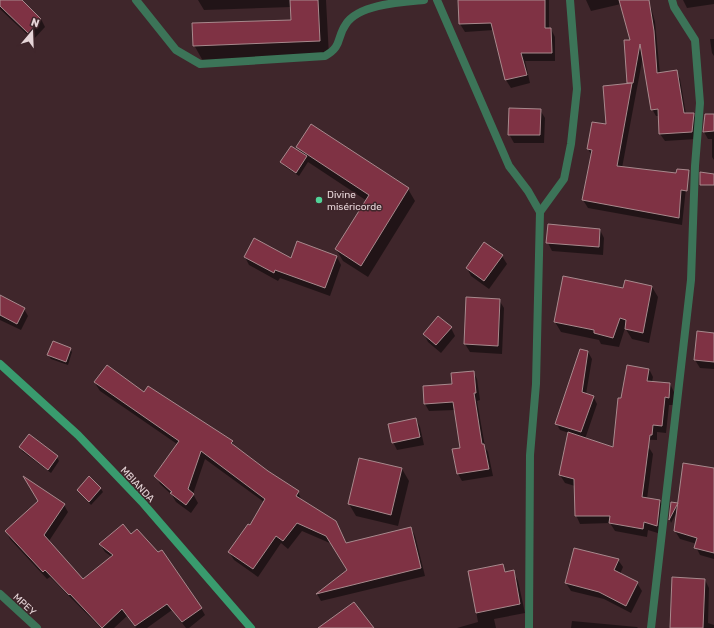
<svg xmlns="http://www.w3.org/2000/svg" width="714" height="628" viewBox="0 0 714 628" font-family="Rubik,sans-serif">
<rect width="100%" height="100%" fill="#3f262b"/>
<g fill="#0007">
<polygon points="0,0 21,0 41,19 45,27 33,40 0,9"/>
<polygon points="198,0 326,0 329,56 203,61 194,45 292,20 291,7 204,10"/>
<polygon points="459,0 549,0 549,29 551,29 555,37 555,61 525,61 530,83 511,88 506,80 494,30 465,32 460,24"/>
<polygon points="586,0 649,0 655,22 660,74 676,71 680,79 686,114 693,114 697,122 696,139 665,141 660,134 659,116 656,116 652,109 643,56 622,168 686,188 682,225 588,208 583,200 592,156 588,149 593,123 607,125 629,85 631,41 621,4 591,11"/>
<polygon points="683,0 714,0 714,4 687,8"/>
<polygon points="710,39 714,39 714,56 712,53"/>
<polygon points="540,110 545,118 544,143 514,143 509,134"/>
<polygon points="714,115 714,160 712,157 712,139 708,139 704,132"/>
<polygon points="297,147 408,189 415,201 368,277 343,261 336,249 367,201 308,162 299,176 284,166 282,162 301,153"/>
<polygon points="600,230 604,238 603,255 552,251 548,243"/>
<polygon points="502,256 507,264 489,289 471,276 467,268"/>
<polygon points="245,257 291,259 337,257 341,265 330,296 280,278 278,281 249,265"/>
<polygon points="652,287 658,297 649,343 632,339 625,328 619,347 601,344 599,340 561,332 555,322"/>
<polygon points="0,296 24,309 28,316 21,330 0,320"/>
<polygon points="499,300 504,308 502,354 470,352 465,344"/>
<polygon points="451,328 455,336 441,353 428,342 424,334"/>
<polygon points="714,334 714,369 700,368 695,360"/>
<polygon points="70,348 72,352 68,365 51,359 48,355"/>
<polygon points="588,352 592,359 586,394 593,396 597,404 585,439 614,449 622,399 649,369 653,377 652,382 670,384 674,392 673,405 669,405 666,433 657,432 657,440 630,439 648,446 653,454 647,499 660,501 664,509 661,534 648,530 647,537 615,531 610,523 580,524 576,515 575,486 565,483 560,475 569,433 560,430 556,423"/>
<polygon points="473,372 477,379 480,400 477,401 485,447 488,452 493,476 462,481 458,474 462,449 455,410 429,411 425,404"/>
<polygon points="95,383 145,394 232,442 236,448 267,472 298,492 302,501 340,531 347,544 411,528 415,536 425,576 321,601 317,594 348,571 332,544 302,531 288,549 281,543 258,577 234,560 229,552 251,527 264,502 205,459 193,494 198,503 191,513 176,502 172,495 160,484 156,476 177,444 100,391"/>
<polygon points="416,419 420,427 424,445 397,450 393,442"/>
<polygon points="20,447 57,457 59,461 51,473 22,451"/>
<polygon points="402,469 409,481 398,526 356,516 349,504"/>
<polygon points="714,469 714,559 700,555 696,547 697,544 680,539 675,531 678,510 671,523 670,520 672,503 677,504 679,506"/>
<polygon points="101,489 103,492 91,505 78,490"/>
<polygon points="64,505 68,512 49,541 83,580 112,557 105,552 100,544 201,608 205,615 189,628 186,628 172,610 147,628 136,628 127,616 114,628 101,628 50,577 47,579 10,539 6,531"/>
<polygon points="575,549 618,560 623,567 620,574 637,583 642,591 631,613 604,599 571,591 566,583"/>
<polygon points="502,565 507,573 513,571 518,581 525,613 494,619 496,628 457,628 478,622 469,571"/>
<polygon points="705,580 709,588 708,623 714,625 714,628 672,628"/>
<polygon points="572,621 637,627 638,628 571,628"/>
</g>
<g fill="#7f3244" stroke="#a8898d">
<polygon points="0,0 22,0 41,19 28,33 0,6"/>
<polygon points="290,0 318,0 320,41 193,46 192,23 291,20"/>
<polygon points="458,0 545,0 545,28 551,28 552,53 521,53 527,75 505,80 491,23 459,24"/>
<polygon points="619,0 649,0 654,31 657,73 677,70 684,113 694,113 692,132 659,134 658,109 651,110 640,44 633,83 627,83 624,40 630,40"/>
<polygon points="632,83 617,166 676,173 677,169 689,170 687,191 681,190 679,218 582,200 592,150 587,149 592,122 606,124 603,86"/>
<polygon points="509,108 541,109 540,135 508,135"/>
<polygon points="705,114 714,114 714,131 703,132"/>
<polygon points="311,124 409,188 361,266 335,249 369,195 296,147"/>
<polygon points="291,146 307,156 296,173 280,162"/>
<polygon points="700,172 714,174 714,185 700,185"/>
<polygon points="548,224 600,229 599,247 546,243"/>
<polygon points="254,238 291,258 297,241 337,256 325,288 275,270 274,273 244,257"/>
<polygon points="484,242 503,255 484,281 466,268"/>
<polygon points="563,276 623,288 625,280 652,286 643,333 625,329 626,320 620,318 613,338 594,333 594,330 554,322"/>
<polygon points="0,295 25,308 17,324 0,315"/>
<polygon points="466,297 500,299 498,346 464,344"/>
<polygon points="438,316 452,327 436,345 423,334"/>
<polygon points="697,331 714,333 714,362 694,360"/>
<polygon points="53,341 71,348 66,362 47,355"/>
<polygon points="580,349 588,351 582,392 594,396 581,432 555,424"/>
<polygon points="107,365 144,392 148,386 233,441 231,443 268,471 299,491 296,496 336,521 346,543 411,527 421,568 316,594 347,570 326,536 297,523 283,541 276,536 253,569 228,552 248,524 250,525 265,499 201,451 188,489 194,494 186,505 170,493 172,492 154,476 179,441 94,382"/>
<polygon points="627,365 649,369 647,381 670,383 669,398 665,397 662,426 653,425 652,435 650,435 642,497 660,500 657,526 644,522 643,529 609,523 610,516 575,516 574,479 559,475 568,432 613,447 618,398 621,398"/>
<polygon points="474,371 476,393 474,393 482,444 484,444 489,469 457,474 452,449 460,448 453,402 424,404 423,386 452,384 451,373"/>
<polygon points="416,418 420,437 392,443 388,424"/>
<polygon points="29,434 58,456 48,470 19,447"/>
<polygon points="359,458 402,468 391,515 348,504"/>
<polygon points="683,463 714,468 714,553 694,548 697,538 674,531"/>
<polygon points="23,476 65,504 44,535 83,579 113,555 99,544 123,524 131,534 137,529 158,552 162,550 202,608 182,622 167,604 135,626 122,609 102,628 70,594 69,595 45,570 43,572 5,531 38,501"/>
<polygon points="89,476 101,488 89,502 77,490"/>
<polygon points="671,502 678,503 669,520"/>
<polygon points="574,548 619,559 614,570 638,582 626,606 599,592 565,583"/>
<polygon points="503,564 505,572 514,570 520,604 476,613 468,571"/>
<polygon points="672,577 705,579 703,628 670,628"/>
<polygon points="354,602 374,628 318,628"/>
</g>
<g fill="none" stroke-linecap="round" stroke-linejoin="round">
<g stroke="#3c7458" stroke-width="8">
<path d="M 136,0 L 176,50 L 200,64 L 325,56 C 343,46 336,38 346,24 C 359,4 403,2 424,0"/>
<polyline points="437,0 509,166 528,191 540,212"/>
</g>
<g stroke="#3c7458" stroke-width="8">
<polyline points="0,594 37,628"/>
<polyline points="529,628 530,455 536,384 540,212 564,179 571,144 577,89 570,0"/>
<polyline points="651,628 691,280 695,166 700,103 695,40 674,7 672,0"/>
</g>
<polyline stroke="#399b6e" stroke-width="8" points="0,364 78,435 142,502 251,628"/>
</g>
<circle fill="#51d398" stroke="#3f262b" stroke-width="1.5" cx="319" cy="200" r="4"/>
<g text-anchor="middle" stroke-width="3" stroke-linejoin="round" paint-order="stroke">
<g font-size="10" fill="#e6d5d8" stroke="#3f262b" text-anchor="start">
<text x="327" y="198">Divine<tspan x="327" dy="12">miséricorde</tspan></text>
</g>
<g font-size="10" fill="#e6d5d8" stroke="#3f262b">
<text transform="translate(138 484) rotate(47)" y="4">MBIANDA</text>
<text transform="translate(25 604) rotate(43)" y="4">MPEY</text>
</g>
</g>
<g transform="translate(32 32) rotate(19)" stroke="#3f262b" stroke-width="3" paint-order="stroke">
<path d="M0-3L7 15L0 10L-7 15Z" fill="#e6d5d8"/>
<text y="-6" font-size="11" font-weight="bold" text-anchor="middle" fill="#e6d5d8">N</text>
</g>
</svg>
